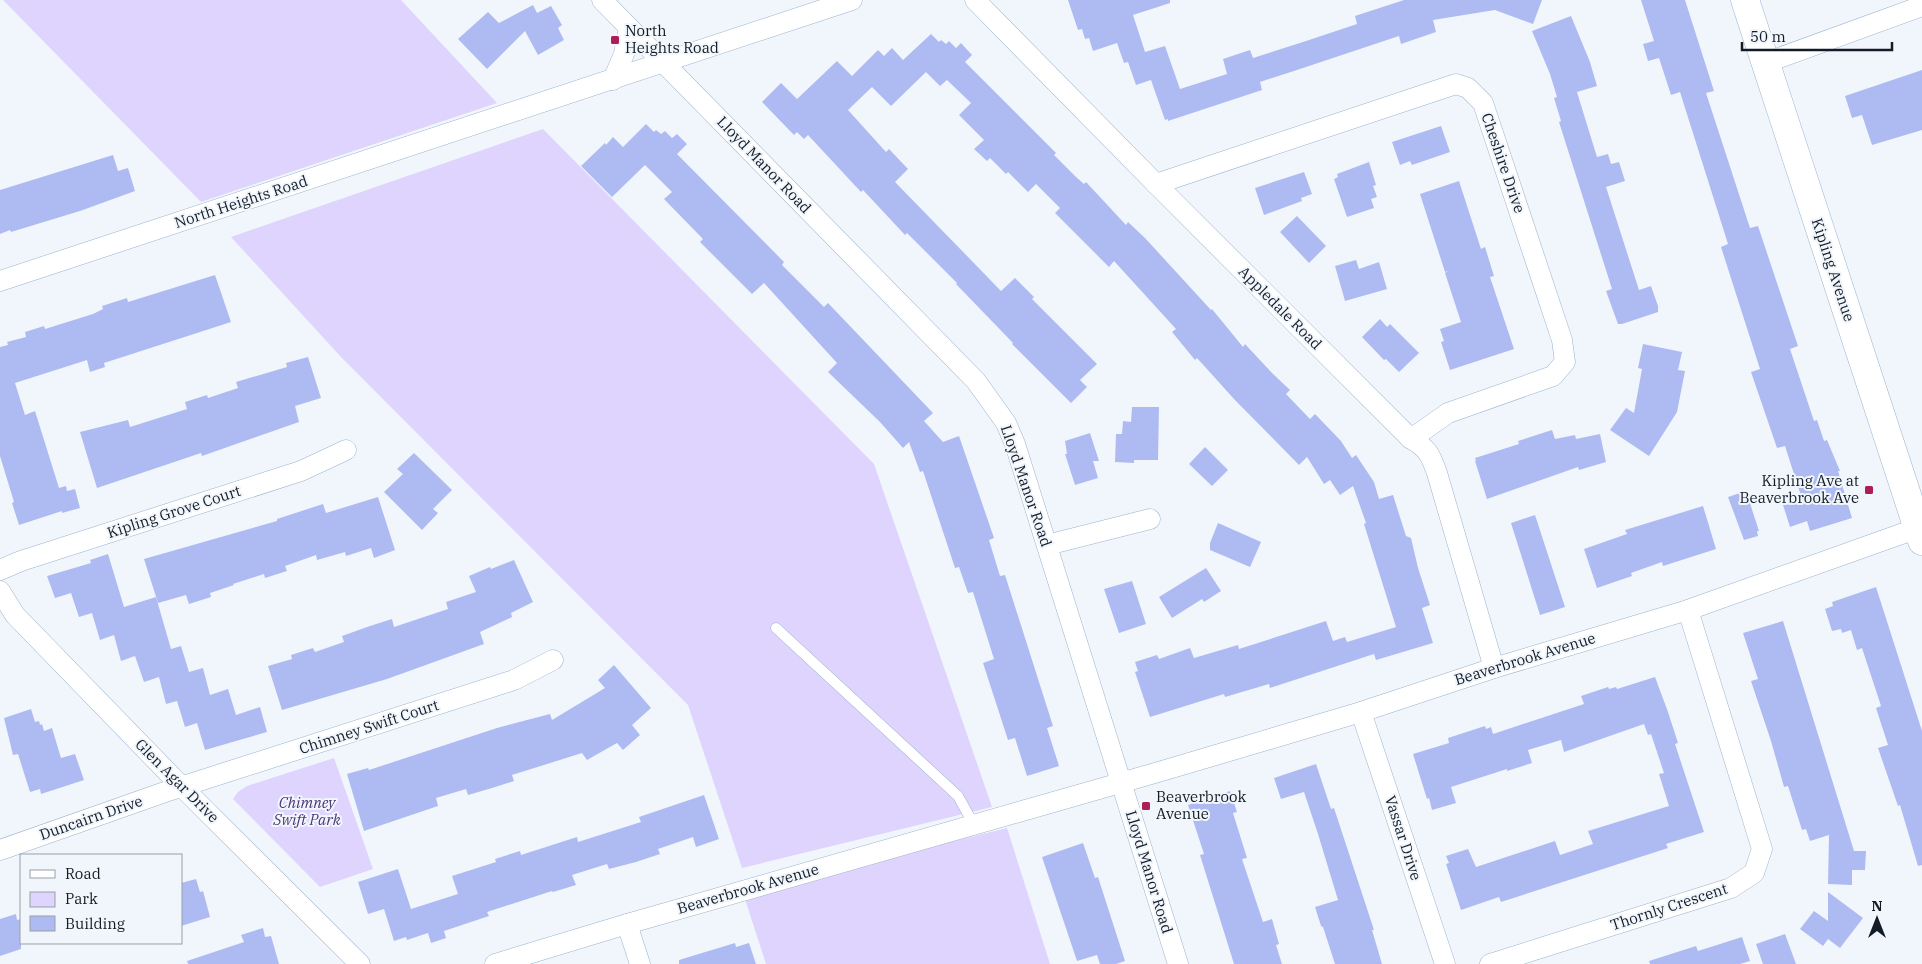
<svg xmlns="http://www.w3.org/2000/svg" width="1922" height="964" viewBox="0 0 1922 964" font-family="'IBM Plex Serif',serif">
<rect width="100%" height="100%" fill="#f1f6fc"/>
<g fill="#ded4fd">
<polygon points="3,0 401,0 497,103 201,202"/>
<polygon points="543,129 874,464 992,807 742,868 688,705 341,357 231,237"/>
<polygon points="334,758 373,869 320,887 233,799 238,792 247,786"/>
<polygon points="1007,828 1050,964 766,964 743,893"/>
</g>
<g fill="#aebbf2">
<polygon points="1068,0 1170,0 1170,3 1133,15 1145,52 1165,46 1180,89 1227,74 1223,59 1250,50 1253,58 1306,41 1357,24 1355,16 1404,0 1542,0 1533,24 1495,10 1433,20 1436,32 1401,44 1399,36 1300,69 1260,82 1262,90 1168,121 1168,119 1165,120 1151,80 1136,85 1128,62 1124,63 1117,43 1093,51 1089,38 1085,39 1082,29 1078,30"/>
<polygon points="1641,0 1685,0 1714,91 1706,93 1750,228 1758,226 1798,346 1790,349 1814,421 1817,420 1824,441 1827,440 1840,471 1838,471 1852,518 1810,531 1807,521 1790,527 1783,505 1802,499 1785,446 1777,448 1751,372 1760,369 1721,247 1728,244 1680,92 1671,95 1659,58 1648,61 1643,44 1654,41"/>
<polygon points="533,5 537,13 551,6 562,25 558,28 564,40 538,55 525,31 487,69 458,39 488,12 499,23"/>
<polygon points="1571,16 1590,62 1597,86 1577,92 1580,102 1597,157 1608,154 1611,164 1619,162 1625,181 1606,187 1639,290 1651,286 1658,306 1658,312 1622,324 1618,324 1606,291 1612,289 1559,122 1561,121 1554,98 1557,97 1550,74 1532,31"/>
<polygon points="931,34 939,42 941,40 946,44 949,41 956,48 961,43 972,55 965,62 1056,153 1054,155 1076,177 1084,184 1086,182 1126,225 1128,222 1145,238 1211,310 1212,309 1243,347 1245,344 1272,373 1290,390 1286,394 1310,419 1315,414 1341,441 1352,458 1356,455 1374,482 1379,499 1393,495 1406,536 1411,538 1418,568 1430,605 1422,608 1433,643 1376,660 1374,654 1270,688 1269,684 1225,697 1224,694 1150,717 1135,672 1138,671 1135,662 1157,655 1159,659 1190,648 1194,658 1238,645 1239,649 1326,621 1333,641 1345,637 1347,642 1396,627 1364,524 1366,523 1353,486 1340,495 1330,480 1324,484 1307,457 1299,465 1234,399 1197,358 1195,360 1172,332 1176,329 1114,261 1109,267 1055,213 1060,208 1036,184 1028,192 1008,172 1006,174 990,158 987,161 974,149 984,140 959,115 971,103 947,80 940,86 926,72 891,106 872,87 848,110 886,152 889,149 908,169 895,182 969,258 1001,291 1015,278 1034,297 1032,299 1097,364 1080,380 1087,387 1071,403 1012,344 1013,343 956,284 957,283 907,233 905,235 863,190 861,192 808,135 804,139 797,132 794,135 762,102 781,83 797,99 837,61 852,76 878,50 884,56 892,48 903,60"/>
<polygon points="1922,70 1922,130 1872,145 1862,115 1852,118 1845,96"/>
<polygon points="646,124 654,132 656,130 661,134 665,131 672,138 677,134 687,144 677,154 784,262 782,265 824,307 828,303 933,413 924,421 943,442 959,436 994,538 989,540 1000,576 1005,575 1053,726 1047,728 1059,766 1027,776 1015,738 1008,740 983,663 994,659 973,592 968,593 959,567 955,568 923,471 920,472 909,442 903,448 880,422 828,372 837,363 764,283 752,294 700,242 703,239 664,199 672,192 645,165 612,197 581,166 605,143 606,145 613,137 623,147"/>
<polygon points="1441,126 1450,152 1412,165 1410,161 1400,165 1392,142"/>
<polygon points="113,155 118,171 128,168 135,191 80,211 11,232 10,230 0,234 0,190"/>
<polygon points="1369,162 1376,185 1373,186 1377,197 1371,199 1374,208 1347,217 1334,179 1338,177 1337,174"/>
<polygon points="1304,172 1312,194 1301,198 1302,201 1264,215 1255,188"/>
<polygon points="1459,181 1481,249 1485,247 1494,276 1490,277 1514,349 1450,370 1441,342 1444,341 1440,329 1461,322 1445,273 1448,271 1445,272 1420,194"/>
<polygon points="1297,216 1326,246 1309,263 1280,232"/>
<polygon points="1356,260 1359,269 1379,262 1387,289 1345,301 1335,266"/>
<polygon points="215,275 231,322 104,363 105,367 90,372 87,360 15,383 25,415 35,411 59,488 66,486 67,491 75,489 80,508 62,513 62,511 19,525 12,503 14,502 0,456 0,347 8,345 7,342 26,337 25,332 44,326 45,329 93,314 103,309 102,306 127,298 128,302"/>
<polygon points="1380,319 1387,327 1390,324 1419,353 1399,372 1386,359 1384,360 1362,337"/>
<polygon points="1643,344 1682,352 1678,370 1685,371 1677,412 1649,456 1610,430 1626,408 1634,413 1642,369 1638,368"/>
<polygon points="308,357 321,398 295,406 299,422 202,456 201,453 97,488 80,432 128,420 130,427 187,409 185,402 207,395 208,398 238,388 236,382 287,367 286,363"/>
<polygon points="1132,407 1159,407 1158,460 1134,460 1134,463 1115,462 1116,434 1122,434 1123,421 1131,422"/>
<polygon points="1552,430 1555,439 1575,435 1576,439 1600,434 1606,462 1579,470 1578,467 1487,499 1475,461 1476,461 1475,458 1519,444 1518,441"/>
<polygon points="1090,433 1099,461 1093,461 1098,478 1075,485 1065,454 1067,454 1065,441"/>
<polygon points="1205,447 1228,470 1212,486 1189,464"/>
<polygon points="414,453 452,490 433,509 438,513 422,530 384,492 403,474 397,469"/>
<polygon points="1746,491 1759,531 1757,531 1758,536 1744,540 1728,497"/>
<polygon points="378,497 395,550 374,558 371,548 346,556 345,552 317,560 316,555 285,566 287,571 265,578 264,574 233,584 234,585 210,593 211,597 189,604 186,595 158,603 144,559 277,521 277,519 323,504 326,513"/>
<polygon points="1703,506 1716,549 1663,566 1662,562 1631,573 1632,576 1597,588 1584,549 1627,534 1625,530"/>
<polygon points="1535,515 1565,607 1540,615 1511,523"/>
<polygon points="1218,523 1261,542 1250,567 1210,550 1210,543"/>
<polygon points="108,554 124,607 156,597 171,649 181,646 189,672 203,668 210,695 228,689 236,715 260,707 267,732 205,750 197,723 185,727 177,701 166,704 159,677 144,682 135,656 121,661 114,635 100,640 92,613 79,617 71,593 55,598 47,576 91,563 90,560"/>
<polygon points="514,560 533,602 511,613 512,617 480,632 484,644 387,679 282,710 268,666 292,659 291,655 313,648 315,652 344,642 342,636 370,626 392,619 394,627 448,609 446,602 476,592 469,576 490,567 491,569"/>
<polygon points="1206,568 1221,591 1204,602 1202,599 1172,618 1159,597"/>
<polygon points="1132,581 1146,624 1119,633 1104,589"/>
<polygon points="1876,587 1922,731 1922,865 1918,866 1900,805 1898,806 1878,748 1888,745 1876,708 1881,706 1862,648 1857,650 1851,630 1842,633 1841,629 1832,631 1825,609 1833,606 1832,602"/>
<polygon points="1783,621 1854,851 1866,851 1865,870 1852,870 1852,885 1828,884 1829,835 1810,841 1806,829 1802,830 1788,786 1784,787 1771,741 1751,681 1758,679 1743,633"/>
<polygon points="614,665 651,708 632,725 640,735 623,750 617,743 587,760 582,753 512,775 514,781 492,788 468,795 466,789 436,798 438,806 364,831 347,774 368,768 369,770 497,728 550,714 552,720 605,688 598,680"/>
<polygon points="1655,677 1668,712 1678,743 1675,744 1704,832 1666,844 1668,848 1501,902 1499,897 1461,910 1446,864 1449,863 1446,856 1468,849 1476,867 1555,841 1560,855 1593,844 1588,831 1669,806 1659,774 1664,773 1651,734 1648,735 1644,724 1564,752 1561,740 1528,750 1532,763 1507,771 1507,769 1451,787 1456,803 1432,810 1429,798 1427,799 1413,754 1449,743 1448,738 1485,726 1486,729 1491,727 1493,734 1584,704 1581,696 1608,687 1609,689 1616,687 1617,689"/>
<polygon points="31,709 35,722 39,721 40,725 42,724 44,731 52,728 61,758 75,754 84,780 41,794 40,789 30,792 18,754 13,755 4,718"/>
<polygon points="1316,764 1331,809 1334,808 1374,930 1372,930 1382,964 1335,964 1323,927 1321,926 1315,907 1338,900 1318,834 1304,792 1281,799 1274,778"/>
<polygon points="1230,791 1237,812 1233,813 1247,858 1242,859 1263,922 1272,919 1279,944 1276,945 1282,964 1234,964 1200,855 1204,854 1188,805"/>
<polygon points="704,795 719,839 696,847 693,837 658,849 660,854 636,862 609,869 607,864 572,875 576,885 553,892 552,891 487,912 489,916 444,931 446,938 431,943 428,933 407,940 406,937 394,941 384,909 368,914 358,882 398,869 411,909 458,894 452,876 496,862 495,859 520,851 521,855 577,837 578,842 641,822 639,817"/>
<polygon points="1083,843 1095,878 1098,877 1125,961 1116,964 1100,964 1097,955 1077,961 1042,857"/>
<polygon points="196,879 200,892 203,891 210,917 181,926 181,883"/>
<polygon points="1828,892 1863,918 1840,948 1828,939 1823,946 1800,929 1814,911 1828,921"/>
<polygon points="16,914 17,920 21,919 21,949 0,956 0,919"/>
<polygon points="263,928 265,937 271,936 279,964 188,964 187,961 244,942 241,935"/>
<polygon points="1785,934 1796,964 1763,964 1756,944"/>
<polygon points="1742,937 1750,961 1740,964 1650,964 1649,961 1696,946 1698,951"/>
<polygon points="735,943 736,947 749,943 756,964 679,964 679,960"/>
</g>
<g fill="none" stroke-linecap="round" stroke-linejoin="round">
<g stroke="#9bb3ce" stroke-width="11">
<polyline id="lane" points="776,628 958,796 974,825"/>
</g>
<g stroke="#9bb3ce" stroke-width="21">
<g id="street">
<polyline points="602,0 976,381 1006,423 1015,444 1178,964"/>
<path d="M 975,0 L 1156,184 L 1411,439 C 1428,448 1431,456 1437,473 L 1494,668"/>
<polyline points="1765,63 1922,6"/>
<polyline points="613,80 624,54 629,28"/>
<polyline points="1156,184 1456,84 1468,88 1483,103 1562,340 1565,362 1553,376 1448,413 1411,439"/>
<polyline points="0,281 852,0"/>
<polyline points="1047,545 1150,519"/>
<polyline points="0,570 21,561 301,471 346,450"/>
<polyline points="0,591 15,615 182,787 360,964"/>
<polyline points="1361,712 1445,964"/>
<polyline points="0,850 165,792 514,680 553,660"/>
<polyline points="627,924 640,964"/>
<polyline points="495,964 627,924 1155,773 1361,712 1494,668 1688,610 1918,528"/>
<polyline points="1490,964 1731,888 1754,873 1762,849 1688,610"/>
</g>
</g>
<g stroke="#9bb3ce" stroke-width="29">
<polyline id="secondary" points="1745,0 1922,541"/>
</g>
<use href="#lane" stroke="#fff" stroke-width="10"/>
<use href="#street" stroke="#fff" stroke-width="20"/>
<use href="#secondary" stroke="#fff" stroke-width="28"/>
</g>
<g fill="#ad1e58" stroke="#f1f6fc" stroke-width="2">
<rect x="610" y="35" width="10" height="10" rx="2.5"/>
<rect x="1864" y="485" width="10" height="10" rx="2.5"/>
<rect x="1141" y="801" width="10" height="10" rx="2.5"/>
</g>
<g text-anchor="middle" stroke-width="4" stroke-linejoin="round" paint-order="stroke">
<g font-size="15" fill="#131c26" stroke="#f1f6fc" text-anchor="start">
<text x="625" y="36">North<tspan x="625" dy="17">Heights Road</tspan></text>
<text x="1859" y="486" text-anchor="end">Kipling Ave at<tspan x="1859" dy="17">Beaverbrook Ave</tspan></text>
<text x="1156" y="802">Beaverbrook<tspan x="1156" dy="17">Avenue</tspan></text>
</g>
<g font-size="15" fill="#131c26" stroke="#f1f6fc">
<text transform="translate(1503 163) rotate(71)" y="5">Cheshire Drive</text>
<text transform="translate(764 165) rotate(46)" y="5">Lloyd Manor Road</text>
<text transform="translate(241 202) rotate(-18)" y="5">North Heights Road</text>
<text transform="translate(1833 270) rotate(72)" y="5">Kipling Avenue</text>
<text transform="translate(1280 308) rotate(45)" y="5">Appledale Road</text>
<text transform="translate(1026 486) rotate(71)" y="5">Lloyd Manor Road</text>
<text transform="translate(174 512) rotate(-18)" y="5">Kipling Grove Court</text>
<text transform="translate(1525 659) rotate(-17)" y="5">Beaverbrook Avenue</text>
<text transform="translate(369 727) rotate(-18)" y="5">Chimney Swift Court</text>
<text transform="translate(177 781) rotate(45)" y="5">Glen Agar Drive</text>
<text transform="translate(91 818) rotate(-19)" y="5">Duncairn Drive</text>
<text transform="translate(1403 838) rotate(72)" y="5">Vassar Drive</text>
<text transform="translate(1149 872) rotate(73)" y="5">Lloyd Manor Road</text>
<text transform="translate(748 889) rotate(-16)" y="5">Beaverbrook Avenue</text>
<text transform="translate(1669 907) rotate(-18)" y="5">Thornly Crescent</text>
</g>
<g font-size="15" font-style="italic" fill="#4c3679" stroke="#f1f6fc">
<text x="307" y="808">Chimney<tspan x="307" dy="17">Swift Park</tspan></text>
</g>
</g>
<rect x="20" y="854" width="162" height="90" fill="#f1f6fc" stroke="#989fa6"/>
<rect x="30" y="870" width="25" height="8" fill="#ffffff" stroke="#989fa6"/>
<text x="65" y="879" font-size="15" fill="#131c26">Road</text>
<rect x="30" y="892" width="25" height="15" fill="#ded4fd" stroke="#989fa6"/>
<text x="65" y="904" font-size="15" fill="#131c26">Park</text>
<rect x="30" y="916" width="25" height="15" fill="#aebbf2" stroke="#989fa6"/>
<text x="65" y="929" font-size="15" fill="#131c26">Building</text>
<g transform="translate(1877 919)" stroke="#f1f6fc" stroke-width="4" paint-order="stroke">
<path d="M0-4L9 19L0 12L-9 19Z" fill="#131c26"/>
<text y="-8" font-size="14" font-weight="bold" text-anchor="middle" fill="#131c26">N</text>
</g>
<path d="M1742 42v8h150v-8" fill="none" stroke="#131c26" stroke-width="2.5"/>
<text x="1750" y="42" font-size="15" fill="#131c26" stroke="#f1f6fc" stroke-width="4" paint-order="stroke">50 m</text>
</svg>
